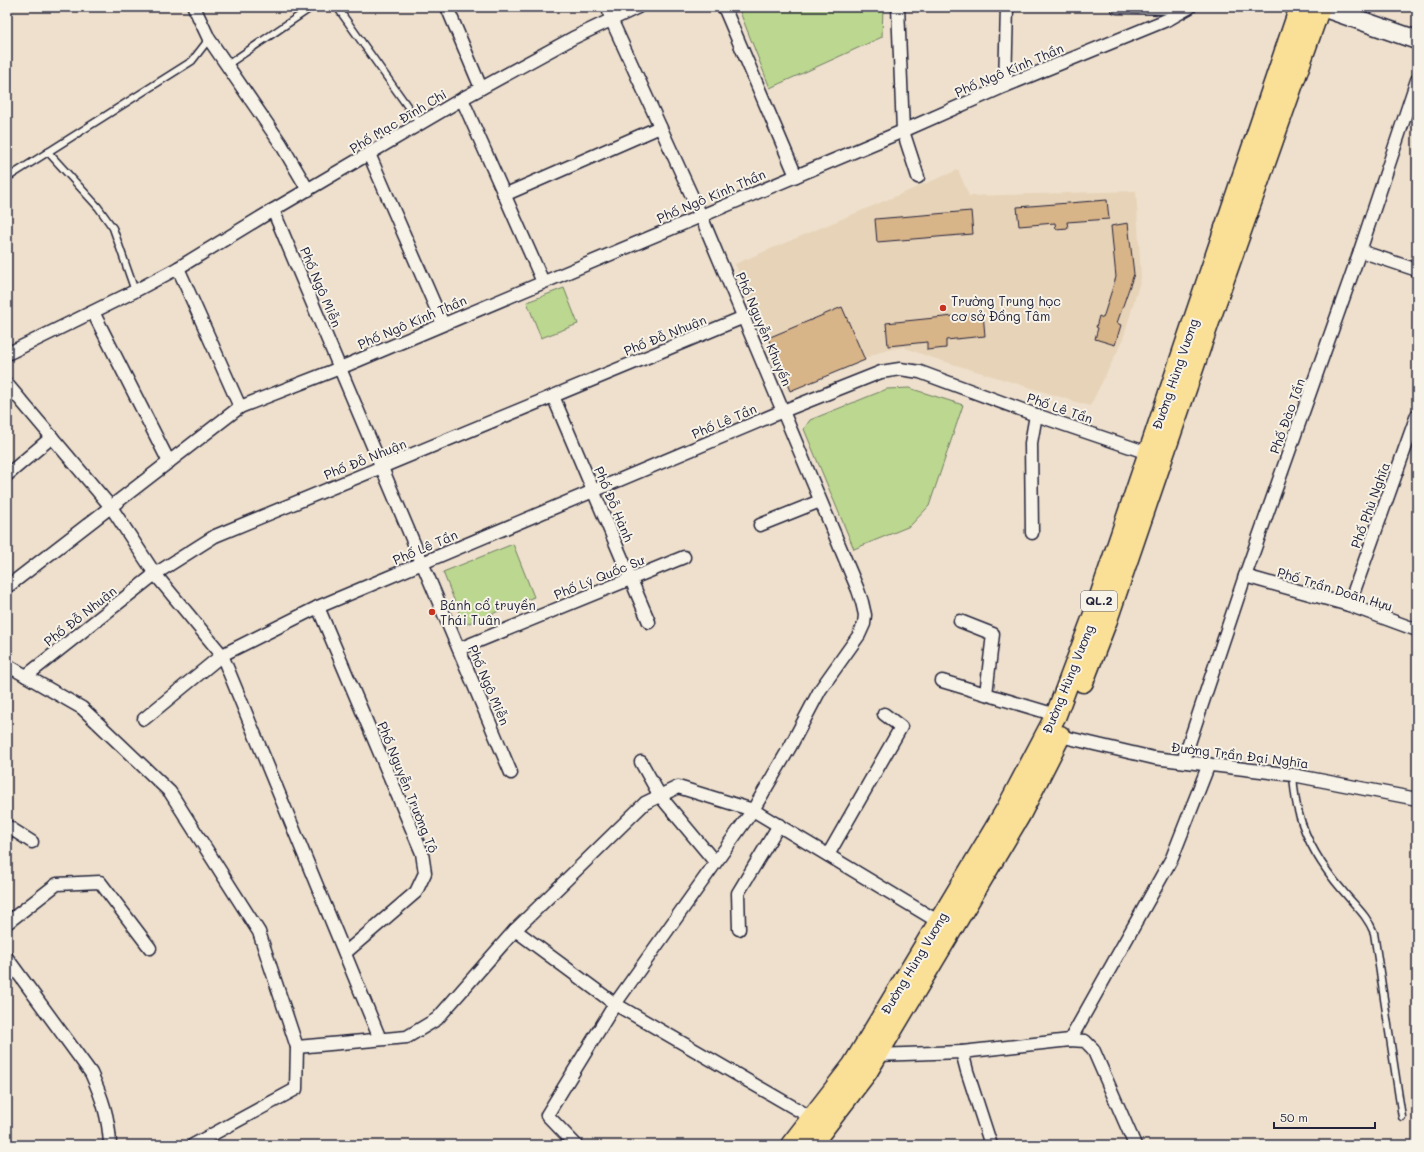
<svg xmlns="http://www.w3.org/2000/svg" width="1424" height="1152" viewBox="0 0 1424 1152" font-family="Mali,sans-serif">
<rect width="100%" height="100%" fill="#eee0cc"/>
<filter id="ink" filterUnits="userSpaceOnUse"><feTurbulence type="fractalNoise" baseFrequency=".025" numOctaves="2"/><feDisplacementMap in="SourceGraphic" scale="8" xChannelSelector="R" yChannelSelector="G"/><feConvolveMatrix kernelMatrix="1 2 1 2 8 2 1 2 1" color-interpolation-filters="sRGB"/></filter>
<g filter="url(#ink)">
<polygon fill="#e7d3b8" points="958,170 969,196 1136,191 1141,278 1122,342 1090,406 930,357 903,347 882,351 790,391 735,264"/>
<g fill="#bcd78f" stroke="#6f7c65">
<polygon points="738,7 883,7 882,37 770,88"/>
<polygon points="564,288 578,324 541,338 527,302"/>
<polygon points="909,388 963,405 929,506 910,526 854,549 804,429 810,420 887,389"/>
<polygon points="513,544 534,597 464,625 443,572"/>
</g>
<g fill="#d8b489" stroke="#22223b">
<polygon points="1107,200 1109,219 1067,222 1068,228 1056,229 1055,223 1019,226 1017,207"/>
<polygon points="971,211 973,234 877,242 875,219"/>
<polygon points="1128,223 1134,274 1117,323 1121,325 1115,345 1095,339 1098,328 1096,327 1099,316 1103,318 1116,277 1111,226"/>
<polygon points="842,307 865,360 790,391 768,338"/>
<polygon points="983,313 985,336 946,340 946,348 927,350 927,342 888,346 886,323"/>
</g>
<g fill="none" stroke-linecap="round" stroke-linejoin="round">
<g stroke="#22223b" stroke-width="9">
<g id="lane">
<polyline points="337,7 420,124"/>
<polyline points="227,65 312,7"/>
<polyline points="48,152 98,207 113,228 135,291"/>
<polyline points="7,178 192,61 209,39"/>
<path d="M 1293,775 C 1294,788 1295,802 1299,814 C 1307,843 1324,869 1343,891 C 1355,906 1367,915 1374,933 L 1402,1117"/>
</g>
</g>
<g stroke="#22223b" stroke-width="15">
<g id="street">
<polyline points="194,7 209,39 281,144 308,190"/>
<polyline points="447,7 481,88"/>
<polyline points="724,7 796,176"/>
<polyline points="898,7 903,131 918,177"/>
<polyline points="1117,7 1188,8"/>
<polyline points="1005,86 1007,7"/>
<polyline points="462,99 543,282"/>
<polyline points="369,154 443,324"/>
<polyline points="504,195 660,127"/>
<polyline points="273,210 511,773"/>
<polyline points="1360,251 1417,270"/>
<polyline points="178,268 240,407"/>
<polyline points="93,312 169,462"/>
<polyline points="7,354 135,291 178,268 273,210 467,96 573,38 638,7"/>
<polyline points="7,384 111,507 155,574 222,655 380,1039"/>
<polyline points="553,396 649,622"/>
<polyline points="7,475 52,437"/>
<polyline points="760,525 820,501"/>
<polyline points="1032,533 1031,443 1036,415"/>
<polyline points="1245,576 1349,605 1417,630"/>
<polyline points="7,587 240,407 340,368 903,131 1005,86 1169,19 1190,7"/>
<polyline points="1349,605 1417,415"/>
<polyline points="318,607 422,853 425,873 416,892 345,953"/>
<polyline points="960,621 993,634 986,694"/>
<polyline points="459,649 684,557"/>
<polyline points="7,665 82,708 170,792 259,932 297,1047 296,1089 193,1145"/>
<polyline points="26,676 155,574 215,536 744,317"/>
<polyline points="942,681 1056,715"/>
<polyline points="144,719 222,655 318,607 783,411 881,372 900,369 920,372 1036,415 1148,453"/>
<polyline points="1060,736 1154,758 1293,775 1417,799"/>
<polyline points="1183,761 1245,576 1360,251 1417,80"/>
<polyline points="641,762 660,796 715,862"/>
<polyline points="7,826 32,842"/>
<polyline points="828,855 901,727 884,714"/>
<polyline points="7,923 57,884 100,882 150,948"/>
<polyline points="739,929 738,893 779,825"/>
<polyline points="515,930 615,1004 812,1118"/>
<path d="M 7,958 L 91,1073 C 102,1097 109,1118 110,1145"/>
<polyline points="1070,1040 1172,858 1209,764"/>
<polyline points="297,1047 407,1037 437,1019 515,930 645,803 678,787 753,810 939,922"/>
<polyline points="962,1052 1070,1040 1085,1041 1093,1049 1135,1145"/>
<polyline points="876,1055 962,1052 967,1071 991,1145"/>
<polyline points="576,1145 547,1115 615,1004 753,810 790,747 820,690 859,635 864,624 865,615 862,602 858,590 701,216 611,19 608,7"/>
</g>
</g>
<g stroke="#22223b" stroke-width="21">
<polyline id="secondary" points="1322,7 1417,40"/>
</g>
<g stroke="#22223b" stroke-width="23">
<g id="primary">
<polyline points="1083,682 1107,620 1211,316 1320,7"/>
<polyline points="791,1145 853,1065 1006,810 1056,715 1094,614 1300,7"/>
<polyline points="811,1145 867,1072 1020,815 1060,736"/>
</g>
</g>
<use href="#lane" stroke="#f7f3e8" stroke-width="6"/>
<use href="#street" stroke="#f7f3e8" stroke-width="12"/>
<use href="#secondary" stroke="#f7f3e8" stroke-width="18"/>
<use href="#primary" stroke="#fadf96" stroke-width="20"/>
</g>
</g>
<g fill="#c8321e" stroke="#f7f3e8" stroke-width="1.5">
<circle cx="943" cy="308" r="4"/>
<circle cx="432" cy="612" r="4"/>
</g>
<g text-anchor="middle" stroke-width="4" stroke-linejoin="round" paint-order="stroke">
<rect fill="#f7f3e8" stroke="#62616f" stroke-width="1" x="1081" y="591" width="36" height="20" rx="3"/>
<g font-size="12" font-weight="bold" fill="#22223b">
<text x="1099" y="605">QL.2</text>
</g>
<g font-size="13" fill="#22223b" stroke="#f7f3e8">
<text transform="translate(1009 70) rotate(-23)" y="5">Phố Ngô Kính Thần</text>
<text transform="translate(398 121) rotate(-31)" y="5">Phố Mạc Đĩnh Chi</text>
<text transform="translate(711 196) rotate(-23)" y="5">Phố Ngô Kính Thần</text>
<text transform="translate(321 287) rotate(67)" y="5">Phố Ngô Miễn</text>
<text transform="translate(412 322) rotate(-23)" y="5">Phố Ngô Kính Thần</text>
<text transform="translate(764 329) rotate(67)" y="5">Phố Nguyễn Khuyến</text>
<text transform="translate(665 335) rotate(-22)" y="5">Phố Đỗ Nhuận</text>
<text transform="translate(1175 374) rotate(-71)" y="5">Đường Hùng Vương</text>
<text transform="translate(1060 408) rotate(19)" y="5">Phố Lê Tần</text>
<text transform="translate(1287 416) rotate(-70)" y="5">Phố Đào Tấn</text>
<text transform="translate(724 421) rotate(-23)" y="5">Phố Lê Tần</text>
<text transform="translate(365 459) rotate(-22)" y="5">Phố Đỗ Nhuận</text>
<text transform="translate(614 504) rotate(67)" y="5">Phố Đỗ Hành</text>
<text transform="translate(1370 505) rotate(-70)" y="5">Phố Phù Nghĩa</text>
<text transform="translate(425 547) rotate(-23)" y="5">Phố Lê Tần</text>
<text transform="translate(599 577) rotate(-22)" y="5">Phố Lý Quốc Sư</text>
<text transform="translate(1335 589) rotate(17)" y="5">Phố Trần Doãn Hựu</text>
<text transform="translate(80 616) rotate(-38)" y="5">Phố Đỗ Nhuận</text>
<text transform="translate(1068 679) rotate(-68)" y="5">Đường Hùng Vương</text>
<text transform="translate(489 685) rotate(67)" y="5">Phố Ngô Miễn</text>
<text transform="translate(1240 755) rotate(7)" y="5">Đường Trần Đại Nghĩa</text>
<text transform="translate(408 787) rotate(68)" y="5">Phố Nguyễn Trường Tộ</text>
<text transform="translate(914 963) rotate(-59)" y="5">Đường Hùng Vương</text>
</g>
<g font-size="13" fill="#22223b" stroke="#f7f3e8" text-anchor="start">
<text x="951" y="306">Trường Trung học<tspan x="951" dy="15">cơ sở Đồng Tâm</tspan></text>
<text x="440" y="610">Bánh cổ truyền<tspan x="440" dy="15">Thái Tuân</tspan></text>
</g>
</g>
<rect width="1424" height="1152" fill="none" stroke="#f7f3e8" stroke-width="24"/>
<rect x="12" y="12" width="1400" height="1128" fill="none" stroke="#22223b" stroke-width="1.5" filter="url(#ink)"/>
<path d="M1274 1122v6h101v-6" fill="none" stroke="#22223b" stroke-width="2"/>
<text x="1280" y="1122" font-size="12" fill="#22223b" stroke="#f7f3e8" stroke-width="3" paint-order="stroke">50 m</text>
</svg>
